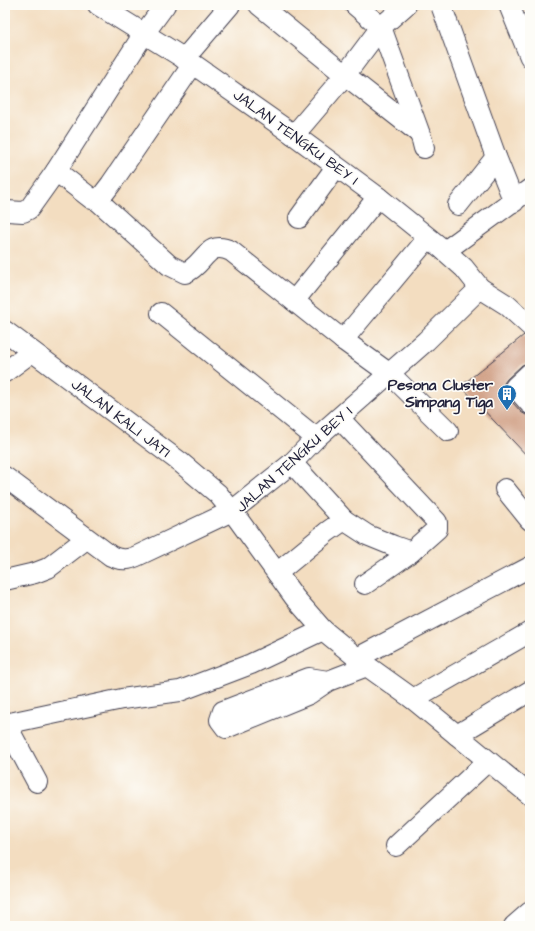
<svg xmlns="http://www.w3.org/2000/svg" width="535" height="931" viewBox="0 0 535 931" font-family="'Architects Daughter',sans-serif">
<rect width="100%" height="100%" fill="#fdfcf7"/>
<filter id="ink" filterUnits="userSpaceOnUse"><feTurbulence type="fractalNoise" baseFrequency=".025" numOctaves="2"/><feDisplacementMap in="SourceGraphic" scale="8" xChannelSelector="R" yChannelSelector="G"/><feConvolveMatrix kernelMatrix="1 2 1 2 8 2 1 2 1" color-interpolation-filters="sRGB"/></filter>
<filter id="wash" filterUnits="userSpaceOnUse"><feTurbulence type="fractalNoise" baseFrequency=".012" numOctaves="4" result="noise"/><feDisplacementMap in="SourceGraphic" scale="16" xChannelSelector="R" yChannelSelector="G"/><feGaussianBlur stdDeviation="0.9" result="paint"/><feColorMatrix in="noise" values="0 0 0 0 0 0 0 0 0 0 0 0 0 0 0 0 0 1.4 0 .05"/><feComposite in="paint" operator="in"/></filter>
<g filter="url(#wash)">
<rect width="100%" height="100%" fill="#f3ddc0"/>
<g id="blocks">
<polygon fill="#cf9d82" points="524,335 530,341 530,362 522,365 507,379 504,383 504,389 506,395 521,412 526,415 530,415 530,459 461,386"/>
</g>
</g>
<g filter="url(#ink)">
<use href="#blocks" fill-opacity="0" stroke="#413e4f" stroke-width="1"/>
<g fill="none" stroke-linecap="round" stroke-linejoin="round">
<g stroke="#413e4f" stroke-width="22">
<g id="minor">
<polyline points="98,5 193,64 294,135 378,197 445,251 464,268 480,288 507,305 530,326"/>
<polyline points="165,5 143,35 56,171 92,199 97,200 101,197 111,184 193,64"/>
<polyline points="259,5 345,75 419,133"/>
<polyline points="355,5 381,27 422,140 424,148"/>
<polyline points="441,5 496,157 514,202"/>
<polyline points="509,5 530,57"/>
<polyline points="184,59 230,5"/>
<polyline points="294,135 345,75 381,27 406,5"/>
<path d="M 97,200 L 169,265 L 185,273 C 205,265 206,239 231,251 L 343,340 L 390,374 L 448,431"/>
<polyline points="458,205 496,157"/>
<polyline points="7,211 23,212 29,209 56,171"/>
<polyline points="299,218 336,167"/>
<polyline points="445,251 530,189"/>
<polyline points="294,301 378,197"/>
<polyline points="161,313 316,438"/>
<polyline points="5,331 180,462 218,494 232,511 295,598 323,630 367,666 413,699 530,795"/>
<polyline points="343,340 428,238"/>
<polyline points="5,372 32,352"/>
<polyline points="530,373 515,387 530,404"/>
<polyline points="292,463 344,520"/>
<path d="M 5,477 L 111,556 C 122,561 129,560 139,555 L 232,511 L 292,463 L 316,438 L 426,341 L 480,288"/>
<polyline points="505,489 530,520"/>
<polyline points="277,573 327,532 344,520 367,535 394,546 411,552 437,529 437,522 339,418"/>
<polyline points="5,580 35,573 48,568 86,539"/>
<polyline points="365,584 411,552"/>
<polyline points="357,658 530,567"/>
<polyline points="328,681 309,678 223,711 220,720 226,728 309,694 328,681 367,666"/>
<polyline points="413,699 530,632"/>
<polyline points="5,724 122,699 180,691 251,664 323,630"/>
<polyline points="6,724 37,782"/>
<polyline points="457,735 530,691"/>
<polyline points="396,846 488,761"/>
<polyline points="514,926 530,912"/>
</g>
</g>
<use href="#minor" stroke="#fff" stroke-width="20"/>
</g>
</g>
<defs>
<g id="building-pin" transform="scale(1)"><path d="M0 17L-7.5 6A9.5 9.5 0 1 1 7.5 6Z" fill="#1f6fb2" stroke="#fdfcf7"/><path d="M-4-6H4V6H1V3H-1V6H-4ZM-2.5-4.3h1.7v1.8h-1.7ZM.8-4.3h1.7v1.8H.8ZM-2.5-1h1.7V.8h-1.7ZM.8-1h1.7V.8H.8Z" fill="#fff"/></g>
</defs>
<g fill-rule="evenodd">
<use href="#building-pin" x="507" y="394"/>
</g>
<g text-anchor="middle" stroke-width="3.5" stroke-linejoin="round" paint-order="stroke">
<g font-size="15" fill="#22223b" stroke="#fdfcf7">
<text transform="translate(296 137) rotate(36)" y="5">JALAN TENGKU BEY I</text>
<text transform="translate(121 418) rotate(37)" y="5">JALAN KALI JATI</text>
<text transform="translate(294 459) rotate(-42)" y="5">JALAN TENGKU BEY I</text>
</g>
<g font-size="15" font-weight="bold" fill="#22223b" stroke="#fdfcf7" text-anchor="end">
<text x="493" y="390">Pesona Cluster<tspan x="493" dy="17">Simpang Tiga</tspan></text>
</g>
</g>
<rect width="535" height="931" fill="none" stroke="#fdfcf7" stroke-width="20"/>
</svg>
